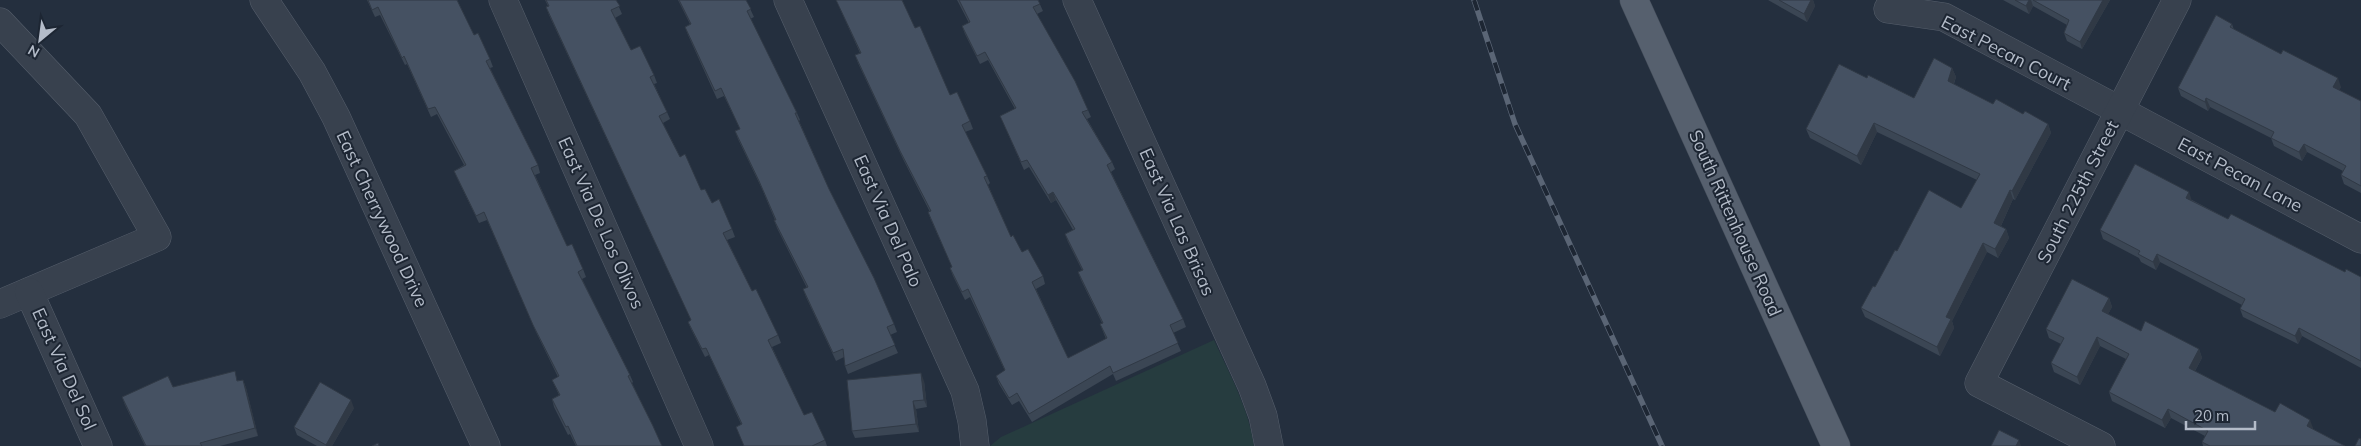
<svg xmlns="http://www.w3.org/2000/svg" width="2361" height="446" viewBox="0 0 2361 446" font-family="Mulish,sans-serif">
<rect width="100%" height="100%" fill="#242f3e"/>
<path fill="#263c3f" d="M 1214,340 C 1229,373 1249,409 1254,446 L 990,446 L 1001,437 Z"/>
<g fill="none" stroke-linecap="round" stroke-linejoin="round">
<g stroke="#565f6c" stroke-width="29">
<g id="minor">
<polyline points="264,0 312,72 336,117 486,446"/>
<polyline points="503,0 699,446"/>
<polyline points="788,0 965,391 972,421 975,446"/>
<polyline points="1077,0 1252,386 1263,416 1269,446"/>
<polyline points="1888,9 1944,17 2361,239"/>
<polyline points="0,22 88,115 157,237 0,304"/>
<polyline points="29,292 98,446"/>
<polyline points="2101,446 1979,383 2177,0"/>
</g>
</g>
<g stroke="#414a57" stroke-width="29">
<polyline id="major" points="1634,0 1836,446"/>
</g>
<use href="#minor" stroke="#38414e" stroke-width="28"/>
<use href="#major" stroke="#56606e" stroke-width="28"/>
<g stroke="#5a6575" stroke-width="5.5">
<polyline id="rail" points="1474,0 1515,124 1662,446"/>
</g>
<use href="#rail" stroke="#1d2633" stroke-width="4" stroke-dasharray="11" stroke-linecap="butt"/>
</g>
<g fill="#3b4654">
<polygon points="367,0 457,0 474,35 490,59 493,67 490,68 538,165 540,173 535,175 567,246 583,269 586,277 582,279 630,375 633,382 632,383 662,446 576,446 570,434 568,435 554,407 552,399 559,395 552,380 558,377 536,332 487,220 479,223 457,178 454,171 464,165 437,114 431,117 407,64 405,65 380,15 375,17"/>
<polygon points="545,0 616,0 622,14 615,18 631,50 654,75 657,83 654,84 667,112 670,119 663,123 680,157 701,190 732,229 735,237 727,240 752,291 778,335 781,343 772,347 804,415 825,440 827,446 744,446 736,427 741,424 709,355 705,357 691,329 688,322 691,320 549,15 546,7 548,6"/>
<polygon points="678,0 746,0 754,17 750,19 797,113 800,120 799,121 829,189 894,324 897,332 890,335 898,353 848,374 845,366 844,357 836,361 806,297 803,289 807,288 777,228 774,220 775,220 762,189 738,139 735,131 740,129 724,96 717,99 688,35 685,27 690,24"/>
<polygon points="836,0 902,0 915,28 950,95 970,121 973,129 965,132 987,176 990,183 988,185 1011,237 1022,252 1043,276 1045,284 1036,289 1068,358 1106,339 1100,324 1102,323 1081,280 1078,272 1082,270 1068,242 1065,234 1073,230 1056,200 1051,203 1029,167 1024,170 1000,116 1015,109 988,60 980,64 965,34 962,26 969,23 957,0 1038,0 1043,11 1037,14 1088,110 1091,117 1087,119 1112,162 1115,169 1111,172 1183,319 1186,327 1173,333 1181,351 1116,381 1113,374 1032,422 1019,401 1012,405 999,384 996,376 1005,371 970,297 965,300 953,276 950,268 952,267 931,220 928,212 930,212 903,159 858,63 855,55 860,53"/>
<polygon points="1768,0 1813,0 1815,6 1807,22"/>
<polygon points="2003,0 2110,0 2082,49 2067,41 2064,33 2067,25 2033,6 2029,14"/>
<polygon points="2232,24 2234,30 2341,87 2339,90 2361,101 2361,193 2344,184 2341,175 2343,171 2307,152 2302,161 2274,146 2271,138 2210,107 2208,111 2181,96 2178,88"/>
<polygon points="1952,68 1956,77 1954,84 1993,104 2023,114 2048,124 2051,133 2015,200 2013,199 2001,226 2006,229 2009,238 1998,258 1987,252 1952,321 1954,328 1940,356 1865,317 1861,308 1875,287 1897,251 1961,208 1977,180 1877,132 1861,165 1810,138 1806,129 1914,98"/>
<polygon points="2192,200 2228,219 2345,272 2361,277 2361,368 2302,336 2298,344 2243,317 2240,309 2242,305 2160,262 2156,270 2141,262 2139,258 2103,239 2100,230"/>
<polygon points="2109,298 2112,307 2108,314 2141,331 2199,349 2202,358 2195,371 2275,412 2313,428 2313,429 2345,446 2203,446 2202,442 2205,436 2171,418 2165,428 2112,401 2109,392 2126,359 2100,346 2080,385 2054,372 2051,363 2061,344 2049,338 2046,329"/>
<polygon points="243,380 246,388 258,436 220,446 145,446 125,405 122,397 173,387"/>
<polygon points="924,381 927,407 916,409 919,432 855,438 852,431"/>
<polygon points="354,408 332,446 317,446 297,435 294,427"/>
</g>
<g fill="#303945">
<polygon points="1811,0 1813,0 1815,6 1807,22 1804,14"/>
<polygon points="2029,0 2031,0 2033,6 2029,14 2026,6"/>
<polygon points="2103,0 2110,0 2082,49 2080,42"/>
<polygon points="1952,68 1956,77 1951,90 1948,81"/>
<polygon points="2338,78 2341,87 2337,95 2333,87"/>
<polygon points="2206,98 2210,107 2208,111 2205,102"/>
<polygon points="1874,123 1877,132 1861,165 1857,156"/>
<polygon points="2048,124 2051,133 2015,200 2012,191"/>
<polygon points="2304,144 2307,152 2302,161 2299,152"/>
<polygon points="2010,190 2013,199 1998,232 1994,223"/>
<polygon points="1053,192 1056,200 1051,203 1048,195"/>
<polygon points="2189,192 2192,201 2186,198"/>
<polygon points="2006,229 2009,238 1998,258 1995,249"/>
<polygon points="1983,243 1987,252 1952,321 1954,328 1940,356 1937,347 1946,317"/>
<polygon points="2157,254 2160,262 2156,270 2153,262"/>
<polygon points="2109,298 2112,307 2105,320 2102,311"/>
<polygon points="2299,328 2302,336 2298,344 2295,336"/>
<polygon points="2097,337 2100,346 2080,385 2077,377"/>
<polygon points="2199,349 2202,358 2192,376 2189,368"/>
<polygon points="921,373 924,381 927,407 924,400"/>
<polygon points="243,380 246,388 258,436 255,428"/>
<polygon points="351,400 354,408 332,446 326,446 326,445"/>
<polygon points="913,401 916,409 919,432 916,424"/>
<polygon points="2168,409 2171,418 2165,428 2162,420"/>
<polygon points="2310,420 2313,428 2310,434 2307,426"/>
<polygon points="2019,440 2021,446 2016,446"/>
</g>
<g fill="#455162" stroke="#303945">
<polygon points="368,0 457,0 474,35 478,33 490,59 486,61 538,165 531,168 567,246 572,244 583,269 578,272 630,375 628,376 653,426 662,446 577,446 568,426 566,427 552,399 560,395 552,380 559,376 533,325 484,212 476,216 454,171 466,165 435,107 428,109 404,56 402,58 378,7 372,10"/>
<polygon points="546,0 616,0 620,6 611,10 631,50 640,46 654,75 650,77 667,112 659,116 680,157 685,154 701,190 705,189 712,203 719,199 732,229 723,233 752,291 756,289 778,335 768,340 804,415 812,412 825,440 812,446 744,446 736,427 742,424 706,348 702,349 688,322 691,320 546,7 549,6"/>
<polygon points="679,0 746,0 751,9 747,11 797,113 795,113 829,189 874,278 894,324 887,327 895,345 845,366 843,349 833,353 803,289 808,287 774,220 776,220 759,181 735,131 740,129 721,88 715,91 685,27 691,24"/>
<polygon points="836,0 902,0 915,28 920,26 950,95 957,92 970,121 962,125 987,176 984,177 1011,237 1013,235 1022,252 1028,249 1043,276 1032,282 1068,358 1107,338 1100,324 1103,323 1078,272 1083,270 1065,234 1075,229 1053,192 1048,195 1027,160 1021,162 1000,116 1016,108 985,52 977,56 962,26 970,22 959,0 1038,0 1040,4 1033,7 1075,81 1088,110 1082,112 1112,162 1107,165 1183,319 1170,325 1178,343 1113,373 1110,366 1029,414 1017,393 1009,398 996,376 1005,370 968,289 962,292 950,268 952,267 928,212 931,211 900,151 855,55 861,53"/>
<polygon points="1779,0 1811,0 1804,14"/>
<polygon points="2015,0 2029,0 2026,6"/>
<polygon points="2033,0 2103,0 2080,42 2064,33 2069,20"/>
<polygon points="2216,15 2232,24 2230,27 2281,54 2283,50 2338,78 2333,87 2361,101 2361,186 2341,175 2346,166 2304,144 2299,152 2271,138 2274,132 2206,98 2205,102 2178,88"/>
<polygon points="1934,58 1952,68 1948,81 1993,104 1996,99 2023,114 2025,111 2048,124 2012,191 2010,190 1994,223 2006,229 1995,249 1983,243 1946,317 1951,319 1937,347 1861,308 1873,286 1875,287 1895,250 1897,251 1929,190 1961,208 1980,174 1874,123 1857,156 1806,129 1839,64 1867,78 1868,75 1914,98"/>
<polygon points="2135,164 2189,192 2186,198 2228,219 2231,214 2345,272 2346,269 2361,277 2361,361 2299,328 2295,336 2240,309 2245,299 2157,254 2153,262 2138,254 2140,251 2100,230"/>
<polygon points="2072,279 2109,298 2102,311 2141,331 2145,321 2199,349 2189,368 2275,412 2280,403 2310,420 2307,426 2345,446 2210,446 2202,442 2208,431 2168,409 2162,420 2109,392 2129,354 2097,337 2077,377 2051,363 2064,338 2046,329"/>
<polygon points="235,371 237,381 243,380 255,428 200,443 202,446 146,446 122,397 168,376 173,387"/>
<polygon points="921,373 924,400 913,401 916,424 852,431 847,380"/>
<polygon points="320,382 351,400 326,445 294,427"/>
<polygon points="1999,430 2019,440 2016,446 1991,446"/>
<polygon points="2359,438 2361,439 2361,446 2355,446"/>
<polygon points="378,443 379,446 372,446"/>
</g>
<g text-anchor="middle" stroke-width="4" stroke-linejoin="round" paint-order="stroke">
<g font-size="18" fill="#b4bcc9" stroke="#1d2633">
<text transform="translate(2006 53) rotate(27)" y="6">East Pecan Court</text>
<text transform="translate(2240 175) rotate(28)" y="6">East Pecan Lane</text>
<text transform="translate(2078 192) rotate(-63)" y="6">South 225th Street</text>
<text transform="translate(382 219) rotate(65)" y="6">East Cherrywood Drive</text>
<text transform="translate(888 221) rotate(66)" y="6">East Via Del Palo</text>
<text transform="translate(1177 222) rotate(66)" y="6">East Via Las Brisas</text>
<text transform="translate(601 223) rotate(66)" y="6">East Via De Los Olivos</text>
<text transform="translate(1735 223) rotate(66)" y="6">South Rittenhouse Road</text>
<text transform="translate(64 369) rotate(66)" y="6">East Via Del Sol</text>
</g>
</g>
<g transform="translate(40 40) rotate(209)" stroke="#1d2633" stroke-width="4" paint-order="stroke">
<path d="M0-4L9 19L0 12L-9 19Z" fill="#b4bcc9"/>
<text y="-8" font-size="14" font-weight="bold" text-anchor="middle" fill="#b4bcc9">N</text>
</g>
<path d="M2186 421v8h69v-8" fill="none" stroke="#b4bcc9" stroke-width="2.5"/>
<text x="2194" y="421" font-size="15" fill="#b4bcc9" stroke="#1d2633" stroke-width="4" paint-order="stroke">20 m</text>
</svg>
